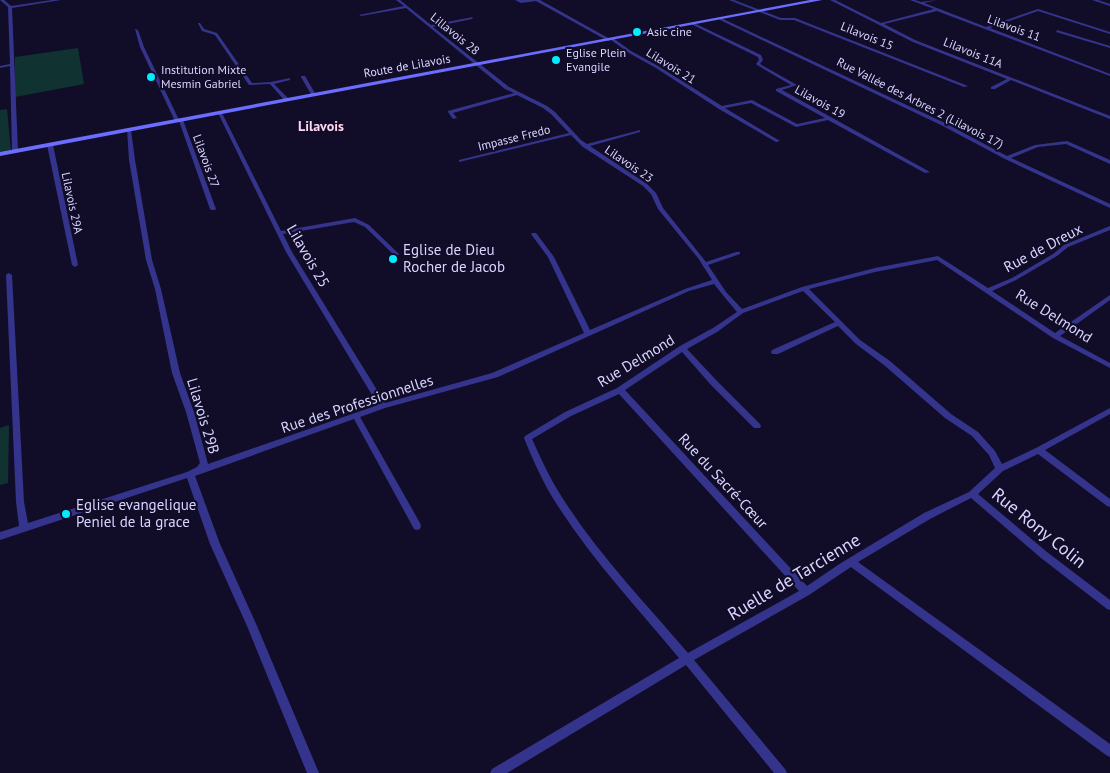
<svg xmlns="http://www.w3.org/2000/svg" width="1110" height="773" viewBox="0 0 1110 773" font-family="'PT Sans',sans-serif">
<rect width="100%" height="100%" fill="#110d28"/>
<g fill="#103331">
<polygon points="78,48 84,84 15,97 15,57"/>
<polygon points="7,109 11,151 0,153 0,110"/>
<polygon points="9,425 8,483 0,485 0,428"/>
</g>
<g fill="none" stroke-linecap="round" stroke-linejoin="round">
<g fill="#35348c" fill-rule="evenodd">
<polygon points="0,0 4,0 11,6 52,0 61,0 12,8 18,151 15,153 12,151 10,66 0,68 0,66 10,64 8,7"/>
<path d="M 396,0 L 400,0 L 431,25 L 473,17 L 472,19 L 433,27 L 509,87 L 547,106 L 555,112 L 581,140 L 587,144 L 640,130 L 640,132 L 590,146 L 647,184 L 656,193 L 663,208 L 706,262 L 736,252 L 740,252 L 740,254 L 708,265 L 726,292 L 742,309 L 802,287 L 875,268 L 938,256 L 988,288 L 1012,278 L 1053,254 L 1064,245 L 1110,226 L 1110,230 L 1068,247 L 1057,256 L 1016,280 L 992,291 L 1055,333 L 1110,295 L 1110,300 L 1060,336 L 1110,363 L 1110,368 L 1053,338 L 937,260 L 875,272 L 809,289 L 860,340 L 890,361 L 951,414 L 978,432 L 995,451 L 1002,464 L 1036,448 L 1110,408 L 1110,414 L 1045,450 L 1110,499 L 1110,507 L 1107,506 L 1038,454 L 1003,471 L 978,494 L 1047,552 L 1110,600 L 1110,610 L 1107,609 L 1041,558 L 971,498 L 930,519 L 858,562 L 1110,744 L 1110,757 L 1106,755 L 851,567 L 809,595 L 694,660 L 785,769 L 787,773 L 774,773 L 686,665 L 507,773 L 490,773 L 492,769 L 679,658 C 634,604 584,551 548,490 C 539,473 531,456 524,438 L 525,436 L 565,412 L 617,388 L 680,346 L 713,328 L 737,312 L 722,294 L 714,284 L 689,291 L 498,377 L 385,408 L 360,417 L 420,523 L 421,526 L 420,529 L 417,530 L 414,529 L 354,419 L 195,476 L 220,544 L 257,626 L 319,773 L 307,773 L 247,626 L 210,544 L 187,478 L 0,540 L 0,532 L 19,526 L 16,502 L 6,275 L 7,274 L 9,273 L 12,275 L 24,502 L 28,523 L 187,472 L 197,467 L 200,463 L 186,412 L 172,373 L 155,289 L 146,260 L 129,160 L 127,129 L 131,130 L 135,160 L 152,260 L 161,289 L 180,373 L 194,412 L 208,464 L 378,405 L 286,252 L 218,113 L 218,112 L 222,113 L 281,231 L 355,218 L 369,225 L 399,254 L 398,255 L 394,255 L 365,227 L 354,222 L 283,234 L 292,252 L 385,403 L 492,373 L 584,333 L 548,257 L 531,234 L 532,233 L 536,233 L 554,257 L 590,330 L 685,289 L 712,280 L 698,258 L 658,209 L 651,194 L 643,186 L 583,147 L 571,135 L 459,162 L 459,160 L 569,133 L 551,114 L 543,108 L 517,95 L 453,113 L 457,118 L 453,119 L 448,112 L 448,111 L 514,93 L 505,89 L 406,8 L 361,16 L 359,15 L 404,6 ZM 803,291 L 835,322 L 772,350 L 771,352 L 772,354 L 778,354 L 838,326 L 856,344 L 884,365 L 945,418 L 972,436 L 989,455 L 995,468 L 969,492 L 924,513 L 841,563 L 807,586 L 625,390 L 682,352 L 711,385 L 754,428 L 760,428 L 761,426 L 760,424 L 717,381 L 687,349 L 717,332 L 743,313 ZM 619,394 L 799,591 L 688,653 C 642,599 590,546 554,484 C 546,470 539,454 532,439 L 571,416 Z"/>
<polygon points="515,0 540,0 610,39 613,38 631,51 658,66 722,106 752,100 797,124 825,118 776,91 776,89 791,85 757,65 756,64 759,60 758,57 691,24 694,23 761,55 763,60 760,64 797,85 782,90 930,172 925,173 828,120 796,127 751,103 725,108 780,141 776,142 719,109 656,68 629,53 611,40 608,41 536,1 521,3"/>
<polygon points="729,0 734,0 781,18 795,18 968,86 964,87 794,20 780,20"/>
<polygon points="830,0 835,0 881,23 934,9 910,0 915,0 921,2 937,0 924,3 986,27 1038,9 1110,32 1110,34 1038,11 990,28 1110,74 1110,76 937,11 884,24 915,40 1110,116 1110,119 1011,80 995,89 991,89 991,87 1007,79 913,42"/>
<polygon points="1092,0 1098,0 1110,4 1110,6"/>
<polygon points="721,18 945,123 1007,156 1035,145 1067,141 1110,160 1110,164 1066,144 1038,147 1011,158 1110,204 1110,208 1005,159 941,125 720,20"/>
<polygon points="198,23 200,23 204,29 217,33 252,83 271,82 290,78 290,80 274,84 289,99 289,101 285,101 270,84 249,85 215,35 202,31"/>
<polygon points="135,29 138,30 144,47 179,120 181,119 183,120 216,209 215,210 211,210 210,209 179,121 177,122 175,121 140,47"/>
<polygon points="1057,30 1110,46 1110,48 1056,32"/>
<polygon points="301,76 305,76 316,95 316,96 312,96 301,77"/>
<polygon points="50,143 53,145 78,265 75,267 72,265 47,145"/>
</g>
<polygon fill="#6c6cff" fill-rule="evenodd" points="810,0 822,0 0,156 0,152"/>
</g>
<g fill="#01ecff" stroke="#110d28" stroke-width="2">
<circle cx="637" cy="32" r="5"/>
<circle cx="556" cy="60" r="5"/>
<circle cx="151" cy="77" r="5"/>
<circle cx="393" cy="259" r="5"/>
<circle cx="66" cy="514" r="5"/>
</g>
<g text-anchor="middle" stroke-width="4.5" stroke-linejoin="round" paint-order="stroke">
<g font-size="12" fill="#d9d5ff" stroke="#110d28">
<text transform="translate(1014 28) rotate(20)" y="4">Lilavois 11</text>
<text transform="translate(455 34) rotate(39)" y="4">Lillavois 28</text>
<text transform="translate(867 36) rotate(22)" y="4">Lilavois 15</text>
<text transform="translate(973 53) rotate(22)" y="4">Lilavois 11A</text>
<text transform="translate(407 66) rotate(-10)" y="4">Route de Lilavois</text>
<text transform="translate(671 66) rotate(32)" y="4">Lilavois 21</text>
<text transform="translate(820 102) rotate(29)" y="4">Lilavois 19</text>
<text transform="translate(920 103) rotate(27)" y="4">Rue Vallée des Arbres 2 (Lilavois 17)</text>
<text transform="translate(514 138) rotate(-14)" y="4">Impasse Fredo</text>
<text transform="translate(206 161) rotate(70)" y="4">Lilavois 27</text>
<text transform="translate(629 164) rotate(34)" y="4">Lilavois 23</text>
<text transform="translate(72 203) rotate(78)" y="4">Lilavois 29A</text>
</g>
<g font-size="12" fill="#d9d5ff" stroke="#110d28" text-anchor="start">
<text x="647" y="36">Asic cine</text>
<text x="566" y="57">Eglise Plein<tspan x="566" dy="14">Evangile</tspan></text>
<text x="161" y="74">Institution Mixte<tspan x="161" dy="14">Mesmin Gabriel</tspan></text>
</g>
<g font-size="14" font-weight="bold" fill="#ffd7f1" stroke="#110d28">
<text x="321" y="131">Lilavois</text>
</g>
<g font-size="15" fill="#d9d5ff" stroke="#110d28">
<text transform="translate(1043 248) rotate(-28)" y="5">Rue de Dreux</text>
<text transform="translate(308 256) rotate(60)" y="5">Lilavois 25</text>
<text transform="translate(1054 316) rotate(32)" y="5">Rue Delmond</text>
<text transform="translate(636 361) rotate(-31)" y="5">Rue Delmond</text>
<text transform="translate(357 404) rotate(-18)" y="5">Rue des Professionnelles</text>
<text transform="translate(203 416) rotate(73)" y="5">Lilavois 29B</text>
<text transform="translate(723 481) rotate(47)" y="5">Rue du Sacré-Cœur</text>
</g>
<g font-size="15" fill="#d9d5ff" stroke="#110d28" text-anchor="start">
<text x="403" y="255">Eglise de Dieu<tspan x="403" dy="17">Rocher de Jacob</tspan></text>
<text x="76" y="510">Eglise evangelique<tspan x="76" dy="17">Peniel de la grace</tspan></text>
</g>
<g font-size="18" fill="#d9d5ff" stroke="#110d28">
<text transform="translate(1039 528) rotate(39)" y="6">Rue Rony Colin</text>
<text transform="translate(794 577) rotate(-31)" y="6">Ruelle de Tarcienne</text>
</g>
</g>
</svg>
